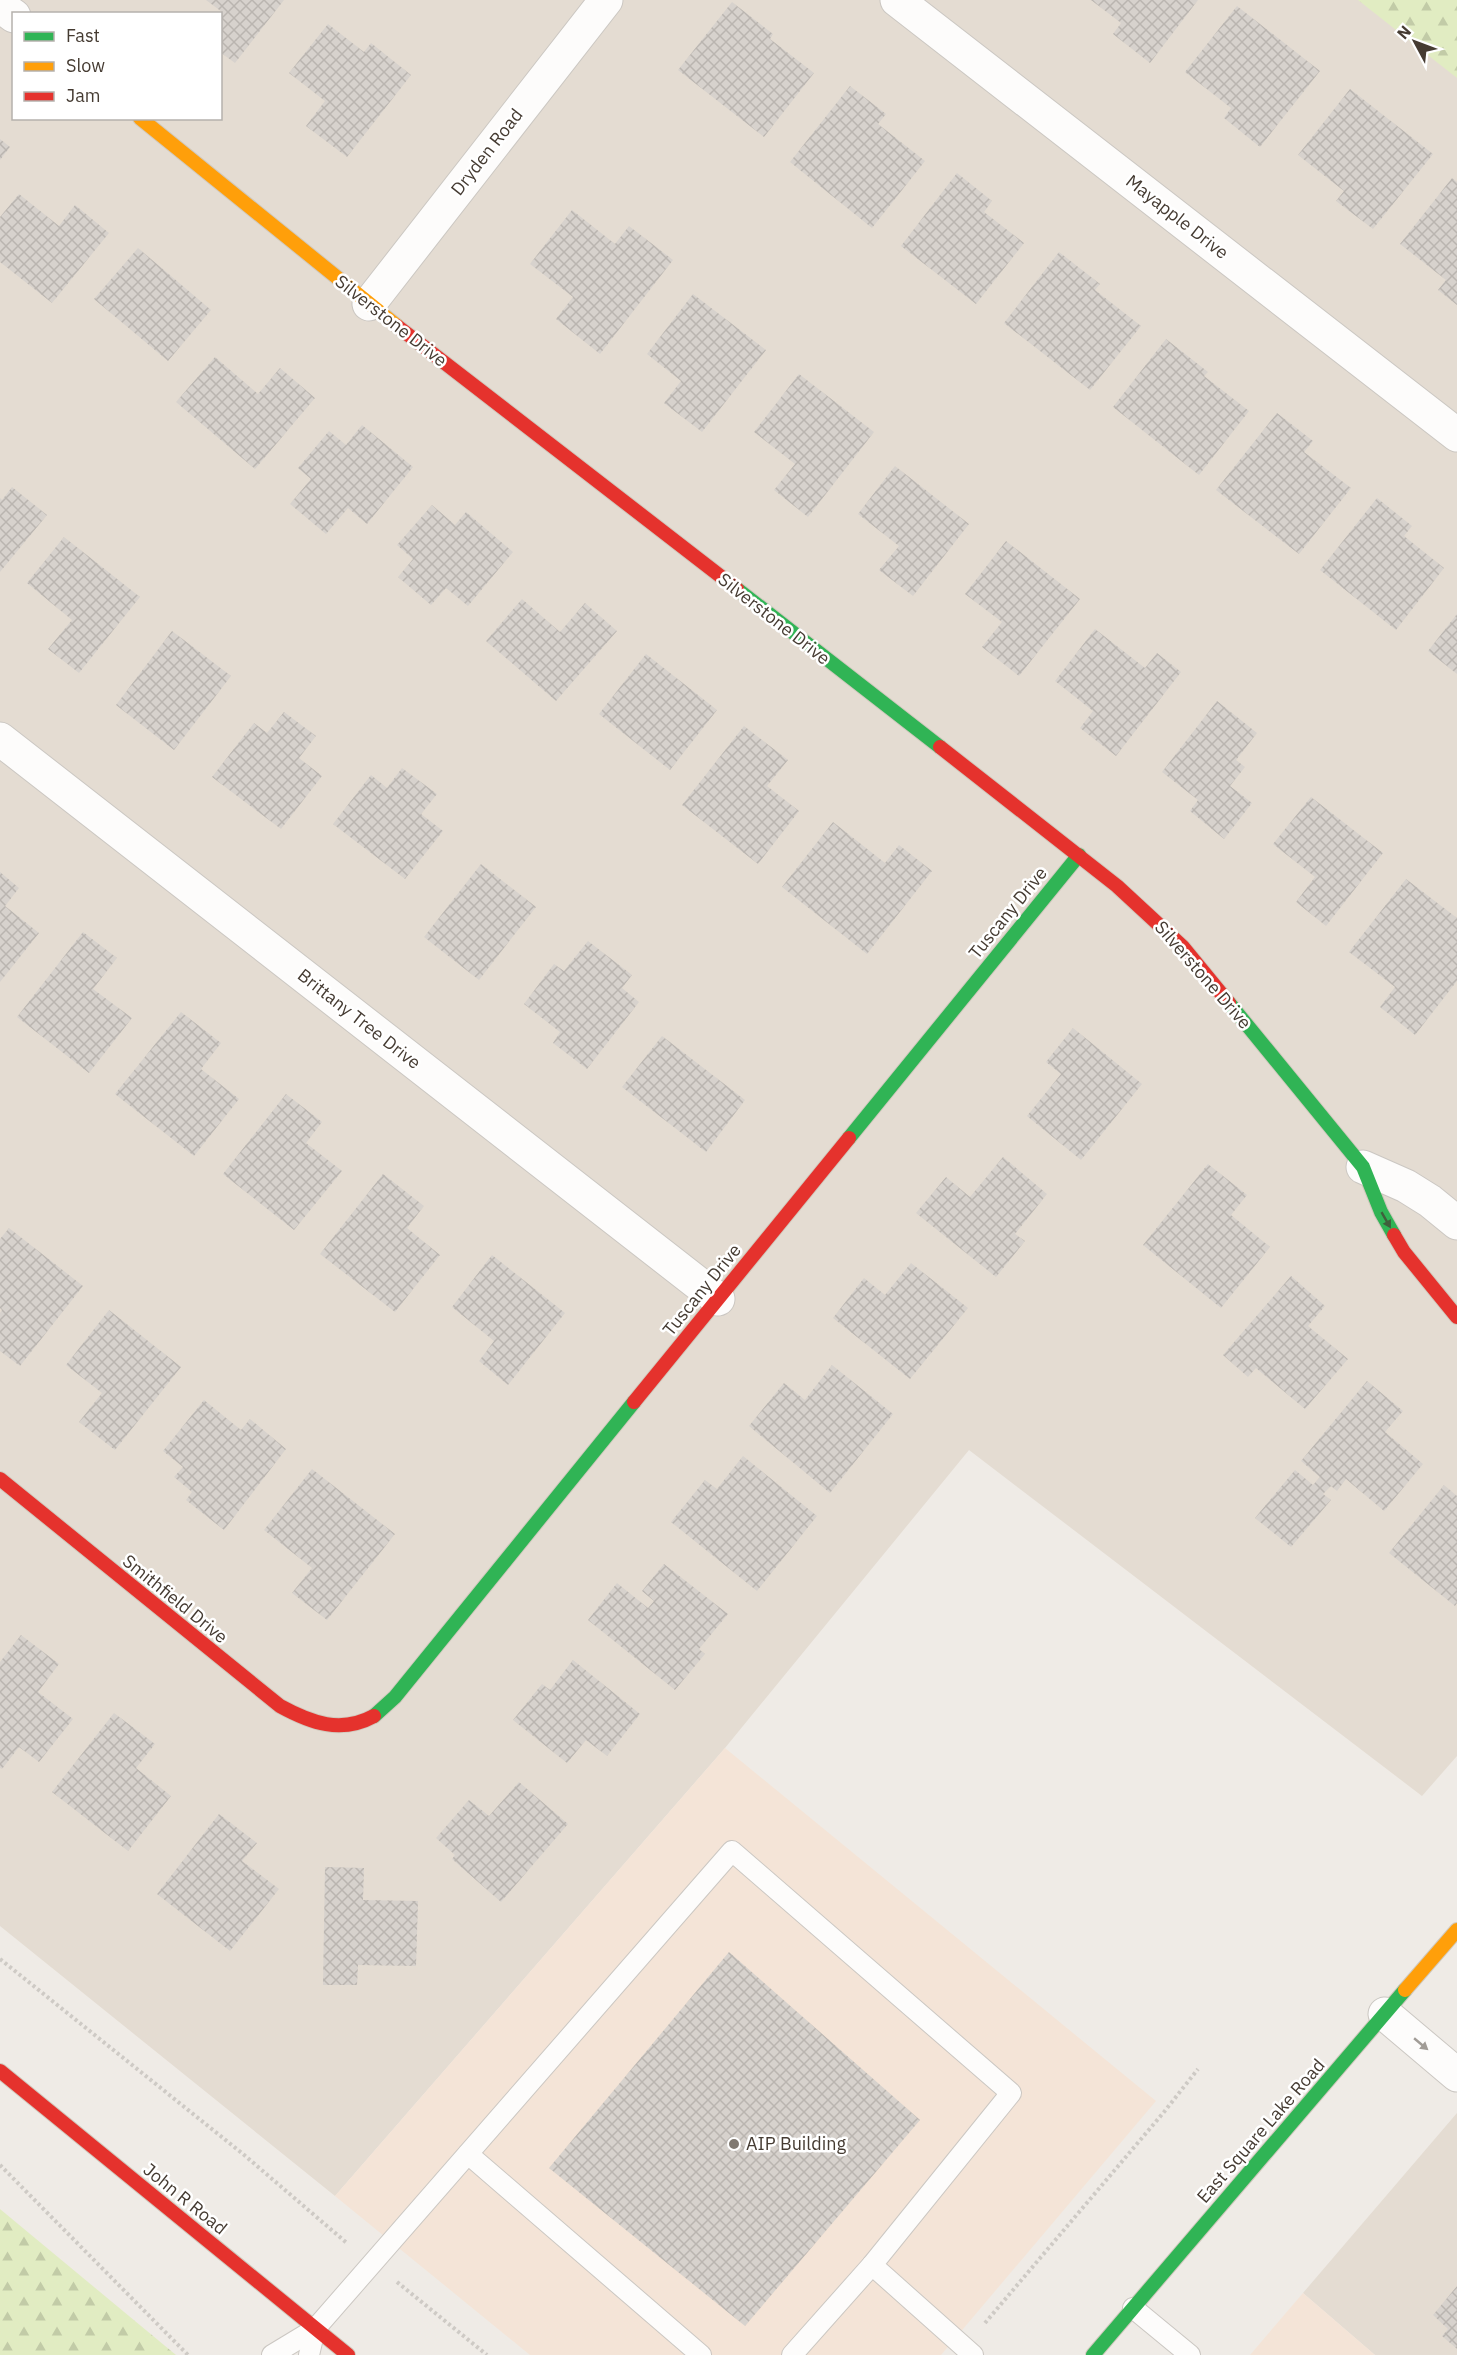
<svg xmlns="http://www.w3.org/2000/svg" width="1457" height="2355" viewBox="0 0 1457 2355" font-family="'IBM Plex Sans',sans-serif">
<defs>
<pattern id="forest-firs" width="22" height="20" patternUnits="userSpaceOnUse" patternTransform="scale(1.5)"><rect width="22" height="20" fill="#e1ecc2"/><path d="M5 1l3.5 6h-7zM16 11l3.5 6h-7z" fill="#c2cba7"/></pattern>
<pattern id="building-cross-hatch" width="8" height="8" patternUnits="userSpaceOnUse" patternTransform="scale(1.5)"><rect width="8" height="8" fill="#d7d2cd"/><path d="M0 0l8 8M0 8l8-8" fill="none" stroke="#bab5b0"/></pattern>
</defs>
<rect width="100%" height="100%" fill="#efebe6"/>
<g fill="#e4dcd2" fill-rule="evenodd">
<path d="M 0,0 L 1364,0 L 1457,74 L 1457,1756 L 1422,1796 L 969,1450 L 725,1748 L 335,2196 L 0,1926 ZM 14,14 L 220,14 L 220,118 L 14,118 Z"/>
<polygon points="1457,2113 1457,2355 1375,2355 1303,2293"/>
</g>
<g fill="#f4e4d7">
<polygon points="725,1748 1156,2101 941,2355 530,2355 335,2196"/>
<polygon points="1303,2293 1375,2355 1250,2355"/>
</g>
<g fill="url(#forest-firs)">
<polygon points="1358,0 1457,0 1457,78"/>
<polygon points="0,2209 176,2355 0,2355"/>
</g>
<g fill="url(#building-cross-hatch)">
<polygon points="206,0 284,0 235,63 220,52 222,12"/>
<polygon points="1091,0 1198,0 1150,63 1113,34 1121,23"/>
<polygon points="732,2 773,34 770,39 814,73 764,137 678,70"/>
<polygon points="1237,6 1320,71 1260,147 1224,118 1231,108 1185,72"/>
<polygon points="328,24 364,52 371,43 411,75 347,157 306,126 325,101 289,73"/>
<polygon points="850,86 886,114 878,124 925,161 872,228 790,162"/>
<polygon points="1350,89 1433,154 1373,229 1336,201 1344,191 1298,155"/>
<polygon points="0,139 10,147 0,160"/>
<polygon points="957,173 992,201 984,212 1024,243 976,304 901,246"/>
<polygon points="1452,178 1457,182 1457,305 1438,290 1446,280 1400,244"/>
<polygon points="19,194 59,226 75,205 109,233 52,303 0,262 0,217"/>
<polygon points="572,210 615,244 629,226 673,260 600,354 556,319 573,297 530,264"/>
<polygon points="138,248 211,310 168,361 94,299"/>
<polygon points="1059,252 1100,284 1095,290 1141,326 1090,390 1004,323"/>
<polygon points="693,294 766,350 702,432 664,403 681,381 647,354"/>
<polygon points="1166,339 1208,372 1204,376 1249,411 1199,475 1113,407"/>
<polygon points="215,357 258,394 280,368 315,398 255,469 176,402"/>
<polygon points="799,374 874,432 808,517 774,490 795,464 754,432"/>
<polygon points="1277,413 1313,441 1304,452 1351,488 1299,554 1216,490"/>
<polygon points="362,425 413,467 367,524 348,508 326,534 290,504 311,479 298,468 329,431 346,445"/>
<polygon points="895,466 969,524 913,596 879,570 899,546 858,514"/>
<polygon points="12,487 47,515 0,572 0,498 2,500"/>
<polygon points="1377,498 1412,526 1404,536 1444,568 1396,630 1320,570"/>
<polygon points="432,505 455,525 466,512 513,552 468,606 446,588 431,605 398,577 413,559 397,545"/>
<polygon points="64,537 140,597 79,673 48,649 72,620 27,583"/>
<polygon points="1006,541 1080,599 1019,676 982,647 1002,622 965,594"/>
<polygon points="522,599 560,632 585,603 617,631 556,701 486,641"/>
<polygon points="1457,614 1457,674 1428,651"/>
<polygon points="1095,629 1145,668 1157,653 1181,672 1116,756 1080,728 1093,711 1055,681"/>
<polygon points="172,631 231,676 174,750 116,705"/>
<polygon points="646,654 717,710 670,770 599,714"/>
<polygon points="1217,701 1257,733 1236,760 1245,767 1230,786 1252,803 1224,839 1190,811 1198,800 1162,772"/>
<polygon points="284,712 316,736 299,758 322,776 281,829 212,777 254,723 267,733"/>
<polygon points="744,726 788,760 767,786 799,811 758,864 682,805"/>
<polygon points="402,768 437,794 421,814 443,831 405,879 333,824 371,775 387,788"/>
<polygon points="1311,797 1383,853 1326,926 1296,902 1315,877 1273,844"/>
<polygon points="833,822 885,863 899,845 932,871 867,954 782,887"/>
<polygon points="481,864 536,907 479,980 424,937"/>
<polygon points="0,872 19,888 5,906 39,933 0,982"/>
<polygon points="1406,879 1457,918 1457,981 1415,1035 1380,1007 1395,987 1349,952"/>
<polygon points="83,932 117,958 93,989 132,1018 89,1073 17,1017"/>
<polygon points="588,941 632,975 622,988 639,1002 587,1069 553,1043 560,1032 524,1004 554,964 564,971"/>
<polygon points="181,1012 221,1043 201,1069 239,1099 194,1156 115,1094"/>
<polygon points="1073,1028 1142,1084 1081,1160 1027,1116 1061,1074 1046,1062"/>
<polygon points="662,1036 745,1100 706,1152 622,1087"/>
<polygon points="286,1094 322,1122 306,1143 342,1171 294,1230 223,1174"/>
<polygon points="1003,1157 1047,1194 1015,1234 1025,1241 996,1277 916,1213 946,1177 970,1197"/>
<polygon points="1208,1164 1247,1195 1231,1215 1270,1247 1221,1308 1143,1245"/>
<polygon points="383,1174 424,1206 407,1228 440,1255 395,1312 320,1254"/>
<polygon points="9,1228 83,1286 20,1366 0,1351 0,1313 2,1310 0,1308 0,1239"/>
<polygon points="492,1255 565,1313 508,1385 479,1361 494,1341 452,1307"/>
<polygon points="911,1263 968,1308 910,1379 833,1318 864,1278 885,1295"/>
<polygon points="1291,1276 1325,1306 1308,1326 1348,1359 1305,1409 1256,1368 1248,1377 1223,1355"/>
<polygon points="109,1310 181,1367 115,1450 79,1422 102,1393 66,1365"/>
<polygon points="832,1365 893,1414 830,1493 749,1426 784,1383 805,1400"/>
<polygon points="1367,1381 1403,1411 1385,1432 1423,1464 1384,1511 1346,1479 1337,1491 1331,1486 1323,1494 1331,1500 1291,1547 1255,1518 1295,1470 1313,1485 1320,1477 1301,1461"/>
<polygon points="204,1400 241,1430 250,1419 286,1449 224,1530 186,1500 192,1492 174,1477 183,1467 163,1451"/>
<polygon points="743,1456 817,1516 757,1591 671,1522 705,1480 717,1489"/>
<polygon points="312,1469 395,1534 327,1620 292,1593 312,1568 264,1530"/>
<polygon points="1444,1485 1457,1496 1457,1603 1455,1606 1389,1553"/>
<polygon points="664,1564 728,1614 699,1649 705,1654 675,1690 588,1620 617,1583 648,1608 654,1601 642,1591"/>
<polygon points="21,1635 59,1664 38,1692 73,1719 39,1762 19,1747 2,1769 0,1768 0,1662"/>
<polygon points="573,1660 640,1714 607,1756 586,1740 567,1763 513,1720 542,1684 550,1690"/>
<polygon points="114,1713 155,1744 136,1768 171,1796 128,1851 52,1792"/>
<polygon points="519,1782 568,1824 501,1902 452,1859 455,1855 436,1838 469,1800 489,1816"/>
<polygon points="219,1814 257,1843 242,1861 279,1889 230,1951 157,1894"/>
<polygon points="325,1867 364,1868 363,1900 418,1901 416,1966 358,1965 357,1985 323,1985"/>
<polygon points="729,1952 920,2120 745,2326 549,2168"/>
<polygon points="1457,2286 1457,2349 1442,2336 1448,2329 1433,2315"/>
</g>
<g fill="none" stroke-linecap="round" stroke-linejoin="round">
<g stroke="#cbc7c2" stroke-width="22">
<g id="lane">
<polyline points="468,2154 701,2355"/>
<polyline points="1133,2308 1190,2355"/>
<polyline points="272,2355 315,2329 732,1851 1011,2093 872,2265 973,2355"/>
<polyline points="309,2355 315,2329"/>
<polyline points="792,2355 872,2265"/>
</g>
</g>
<g stroke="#cbc7c2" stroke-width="35">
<g id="street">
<polyline points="897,0 1457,435"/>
<polyline points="0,6 14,16"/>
<polyline points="369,304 606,0"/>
<polyline points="0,739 718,1299"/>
<polyline points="1363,1167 1406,1186 1430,1201 1457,1223"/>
<polyline points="1385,2014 1457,2075"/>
</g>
</g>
<g stroke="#d0c9bd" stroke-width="16">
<g id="fast">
<polyline points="737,589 940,747"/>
<polyline points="1229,1003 1363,1167 1381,1212 1394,1235"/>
<polyline points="849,1138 1079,855"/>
<polyline points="374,1716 395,1697 634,1402"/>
<polyline points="1093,2355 1405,1990"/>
</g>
</g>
<g stroke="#d0c9bd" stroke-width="16">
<g id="slow">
<polyline points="140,118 397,326"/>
<polyline points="1405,1990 1457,1930"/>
</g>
</g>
<g stroke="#d0c9bd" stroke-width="16">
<g id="jam">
<polyline points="397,326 737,589"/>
<polyline points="940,747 1117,886 1183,947 1229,1003"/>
<polyline points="1394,1235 1404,1252 1457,1317"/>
<polyline points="634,1402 849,1138"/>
<path d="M 0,1479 L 280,1706 C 311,1723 341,1734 374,1716"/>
<polyline points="0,2071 348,2355"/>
</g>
</g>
<g stroke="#cecac5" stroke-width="4" stroke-dasharray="3 3" stroke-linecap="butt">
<polyline points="0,1959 243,2154 348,2244"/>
<polyline points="0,2165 188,2355"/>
<polyline points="397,2282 487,2355"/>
<polyline points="985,2323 1164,2112 1198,2069"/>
</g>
<use href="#lane" stroke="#fdfcfb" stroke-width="20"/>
<use href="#street" stroke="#fdfcfb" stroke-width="33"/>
<use href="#fast" stroke="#30b455" stroke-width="14"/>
<use href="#slow" stroke="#ff9f0a" stroke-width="14"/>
<use href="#jam" stroke="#e5322d" stroke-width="14"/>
</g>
<defs><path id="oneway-solid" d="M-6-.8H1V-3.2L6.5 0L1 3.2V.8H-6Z" transform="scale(1.5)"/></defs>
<use fill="#3f5f3c" href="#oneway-solid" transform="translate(1386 1220) rotate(60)"/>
<use fill="#a19c96" href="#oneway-solid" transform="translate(1421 2044) rotate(40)"/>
<circle fill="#807971" stroke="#fff" stroke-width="2" cx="734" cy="2144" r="6"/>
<g text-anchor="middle" stroke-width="5" stroke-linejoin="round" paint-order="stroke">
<g font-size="18" fill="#453b32" stroke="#fff">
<text transform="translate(487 152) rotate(-52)" y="6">Dryden Road</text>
<text transform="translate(1177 217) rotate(38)" y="6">Mayapple Drive</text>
<text transform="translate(391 321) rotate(38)" y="6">Silverstone Drive</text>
<text transform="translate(774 619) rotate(38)" y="6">Silverstone Drive</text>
<text transform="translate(1008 913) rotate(-51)" y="6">Tuscany Drive</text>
<text transform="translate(1203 975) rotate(49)" y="6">Silverstone Drive</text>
<text transform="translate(359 1019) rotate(38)" y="6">Brittany Tree Drive</text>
<text transform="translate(702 1290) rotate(-51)" y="6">Tuscany Drive</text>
<text transform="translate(175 1599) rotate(39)" y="6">Smithfield Drive</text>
<text transform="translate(1261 2131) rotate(-49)" y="6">East Square Lake Road</text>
<text transform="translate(185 2199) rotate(39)" y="6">John R Road</text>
</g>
<g font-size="18" fill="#453b32" stroke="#fff" text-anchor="start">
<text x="746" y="2150">AIP Building</text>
</g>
</g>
<rect x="12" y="12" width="210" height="108" fill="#ffffff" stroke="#b5b1ad" stroke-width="1.5"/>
<rect x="24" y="32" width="30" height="9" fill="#30b455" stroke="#b5b1ad" stroke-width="1.5"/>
<text x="66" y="42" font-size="18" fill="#453b32">Fast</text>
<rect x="24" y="62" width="30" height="9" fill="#ff9f0a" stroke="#b5b1ad" stroke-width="1.5"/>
<text x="66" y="72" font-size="18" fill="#453b32">Slow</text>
<rect x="24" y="92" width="30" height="9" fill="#e5322d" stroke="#b5b1ad" stroke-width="1.5"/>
<text x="66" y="102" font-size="18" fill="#453b32">Jam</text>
<g transform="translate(1415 42) rotate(311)" stroke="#ffffff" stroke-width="4.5" paint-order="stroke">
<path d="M0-4.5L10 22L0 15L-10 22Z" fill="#453b32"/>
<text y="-9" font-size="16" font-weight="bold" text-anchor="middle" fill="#453b32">N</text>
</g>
</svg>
